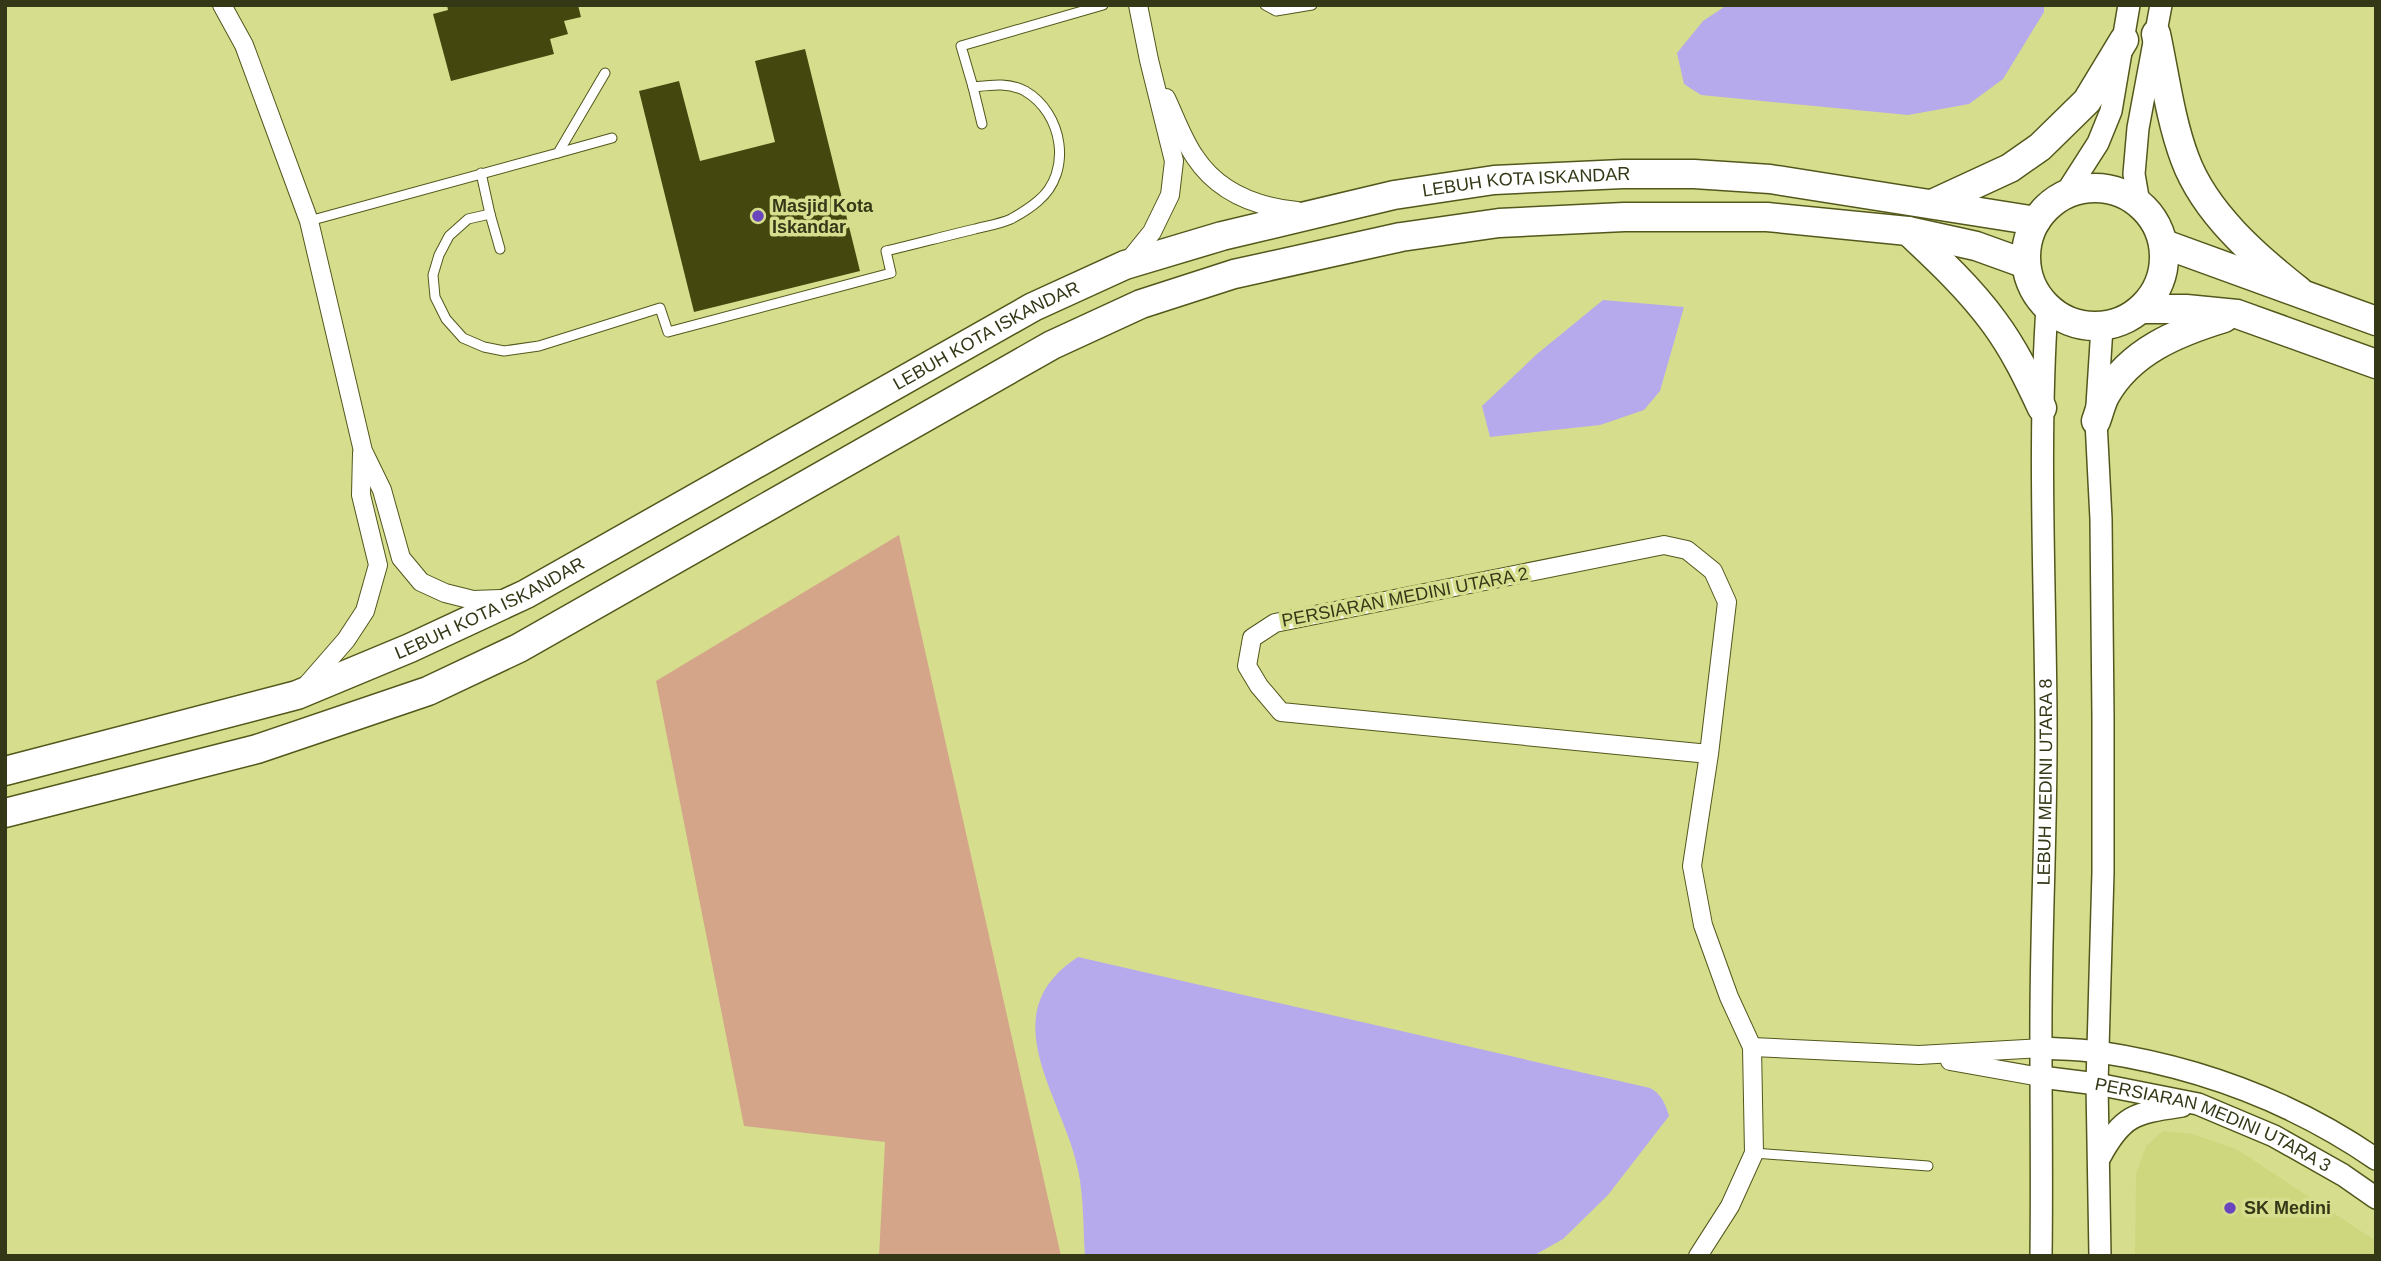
<svg xmlns="http://www.w3.org/2000/svg" width="2381" height="1261" viewBox="0 0 2381 1261" font-family="Helvetica,sans-serif">
<rect width="100%" height="100%" fill="#d6de8e"/>
<polygon fill="#ced67e" points="2163,1131 2193,1134 2238,1150 2376,1241 2376,1256 2135,1256 2136,1174 2146,1146"/>
<polygon fill="#d4a588" points="899,535 1061,1256 879,1256 885,1142 744,1126 656,681"/>
<g fill="#b6a9ec">
<polygon points="1727,5 2044,5 2044,12 2003,79 1969,104 1908,115 1701,95 1684,84 1677,53 1703,21"/>
<polygon points="1603,300 1684,307 1660,391 1644,410 1600,425 1490,437 1482,406 1537,354"/>
<path d="M 1078,957 L 1650,1088 C 1661,1093 1666,1105 1669,1116 L 1608,1195 L 1563,1239 L 1533,1256 L 1085,1256 C 1083,1228 1084,1197 1078,1170 C 1063,1096 990,1014 1078,957 Z"/>
</g>
<g fill="#44480f">
<polygon points="447,5 578,5 581,17 564,21 568,34 550,39 554,54 451,81 433,14 448,10"/>
<polygon points="805,49 860,271 694,312 639,91 679,81 700,161 775,142 755,61"/>
</g>
<g fill="none" stroke-linecap="round" stroke-linejoin="round">
<g stroke="#53571b" stroke-width="11">
<g id="service">
<polyline points="1265,5 1276,11 1312,5"/>
<polyline points="973,87 982,124"/>
<polyline points="558,153 612,138"/>
<path d="M 481,173 L 490,214 L 468,219 L 449,236 L 439,255 L 433,275 L 435,297 L 446,319 L 463,338 L 484,347 L 504,351 L 539,346 L 660,308 L 668,332 L 891,273 L 886,251 C 916,244 945,236 975,229 C 986,226 1000,224 1011,219 C 1020,214 1030,208 1038,201 C 1073,172 1063,113 1025,91 C 1008,82 991,85 973,87 L 961,46 L 1103,5"/>
<polyline points="490,214 500,249"/>
<polyline points="309,221 558,153 605,73"/>
<polyline points="1754,1153 1928,1166"/>
</g>
</g>
<g stroke="#53571b" stroke-width="20">
<g id="minor">
<polyline points="222,5 244,45 309,221 363,451 382,490 401,558 421,582 445,593 473,600 501,599"/>
<path d="M 1166,98 C 1175,117 1183,140 1195,157 C 1218,192 1257,207 1297,211"/>
<polyline points="1126,264 1152,232 1170,195 1174,161 1149,60 1138,5"/>
<polyline points="305,687 346,640 365,611 378,565 361,495 362,453"/>
<polyline points="1752,1047 1919,1055 2041,1048"/>
<polyline points="1950,1061 2041,1077"/>
<polyline points="1698,1256 1730,1206 1754,1153 1752,1047 1729,997 1703,925 1692,866 1709,754 1727,602 1713,571 1687,550 1664,545 1275,623 1252,638 1247,666 1259,686 1281,712 1709,754"/>
</g>
</g>
<g stroke="#53571b" stroke-width="24">
<g id="tertiary">
<polyline points="2066,193 2098,143 2111,111 2129,5"/>
<polyline points="2139,203 2134,174 2138,128 2161,5"/>
<path d="M 2041,1048 C 2060,1049 2080,1049 2099,1052 C 2199,1067 2293,1102 2376,1159"/>
<path id="s1" d="M 2041,1077 L 2097,1084 L 2198,1104 L 2274,1136 L 2343,1175 L 2376,1198"/>
<path d="M 2100,1157 C 2123,1114 2136,1113 2182,1106"/>
<path id="s2" d="M 2041,1256 C 2042,1187 2041,1118 2041,1049 C 2040,938 2047,827 2046,715 C 2045,579 2038,443 2047,307"/>
<polyline points="2100,1256 2097,1084 2103,872 2103,717 2101,519 2096,421 2102,327"/>
</g>
</g>
<g stroke="#53571b" stroke-width="31">
<g id="trunk">
<path d="M 2156,34 C 2165,76 2170,119 2185,159 C 2205,213 2256,257 2299,291"/>
<circle cx="2095" cy="257" r="69"/>
<polyline points="1932,204 2010,168 2040,147 2087,101 2124,40"/>
<path d="M 1908,231 C 1938,259 1970,289 1994,322 C 2014,349 2028,378 2042,408"/>
<polyline points="2164,244 2376,321"/>
<polyline points="2143,309 2186,309 2237,314 2376,364"/>
<path d="M 2096,421 C 2099,413 2101,404 2105,396 C 2130,351 2178,332 2224,318"/>
<path id="s3" d="M 5,771 L 297,695 L 410,648 L 526,594 L 1033,307 L 1125,265 L 1222,236 L 1394,195 L 1494,180 L 1623,174 L 1694,174 L 1770,179 L 2036,221"/>
<polyline points="5,813 257,749 428,691 519,648 1052,345 1141,304 1234,274 1401,237 1499,223 1624,217 1767,217 1908,231 1976,246 2026,264"/>
</g>
</g>
<use href="#service" stroke="#fff" stroke-width="9"/>
<use href="#minor" stroke="#fff" stroke-width="18"/>
<use href="#tertiary" stroke="#fff" stroke-width="21"/>
<use href="#trunk" stroke="#fff" stroke-width="28"/>
</g>
<g fill="#6a45bd" stroke="#d6de8e" stroke-width="2.5">
<circle cx="758" cy="216" r="7"/>
<circle cx="2230" cy="1208" r="7"/>
</g>
<g text-anchor="middle" stroke-width="7" stroke-linejoin="round" paint-order="stroke">
<g font-size="18" fill="#353817" stroke="#d6de8e">
<text dy="6" stroke="none"><textPath href="#s3" startOffset="1647">LEBUH KOTA ISKANDAR</textPath></text>
<text dy="6" stroke="none"><textPath href="#s3" startOffset="1080">LEBUH KOTA ISKANDAR</textPath></text>
<text transform="translate(1405 597) rotate(-11)" y="6">PERSIARAN MEDINI UTARA 2</text>
<text dy="6" stroke="none"><textPath href="#s3" startOffset="513">LEBUH KOTA ISKANDAR</textPath></text>
<text dy="6" stroke="none"><textPath href="#s2" startOffset="474">LEBUH MEDINI UTARA 8</textPath></text>
<text dy="6" stroke="none"><textPath href="#s1" startOffset="180">PERSIARAN MEDINI UTARA 3</textPath></text>
</g>
<g font-size="18" font-weight="bold" fill="#353817" stroke="#d6de8e" text-anchor="start">
<text x="772" y="212">Masjid Kota<tspan x="772" dy="21">Iskandar</tspan></text>
<text x="2244" y="1214">SK Medini</text>
</g>
</g>
<rect width="2381" height="1261" fill="none" stroke="#353817" stroke-width="14"/>
</svg>
